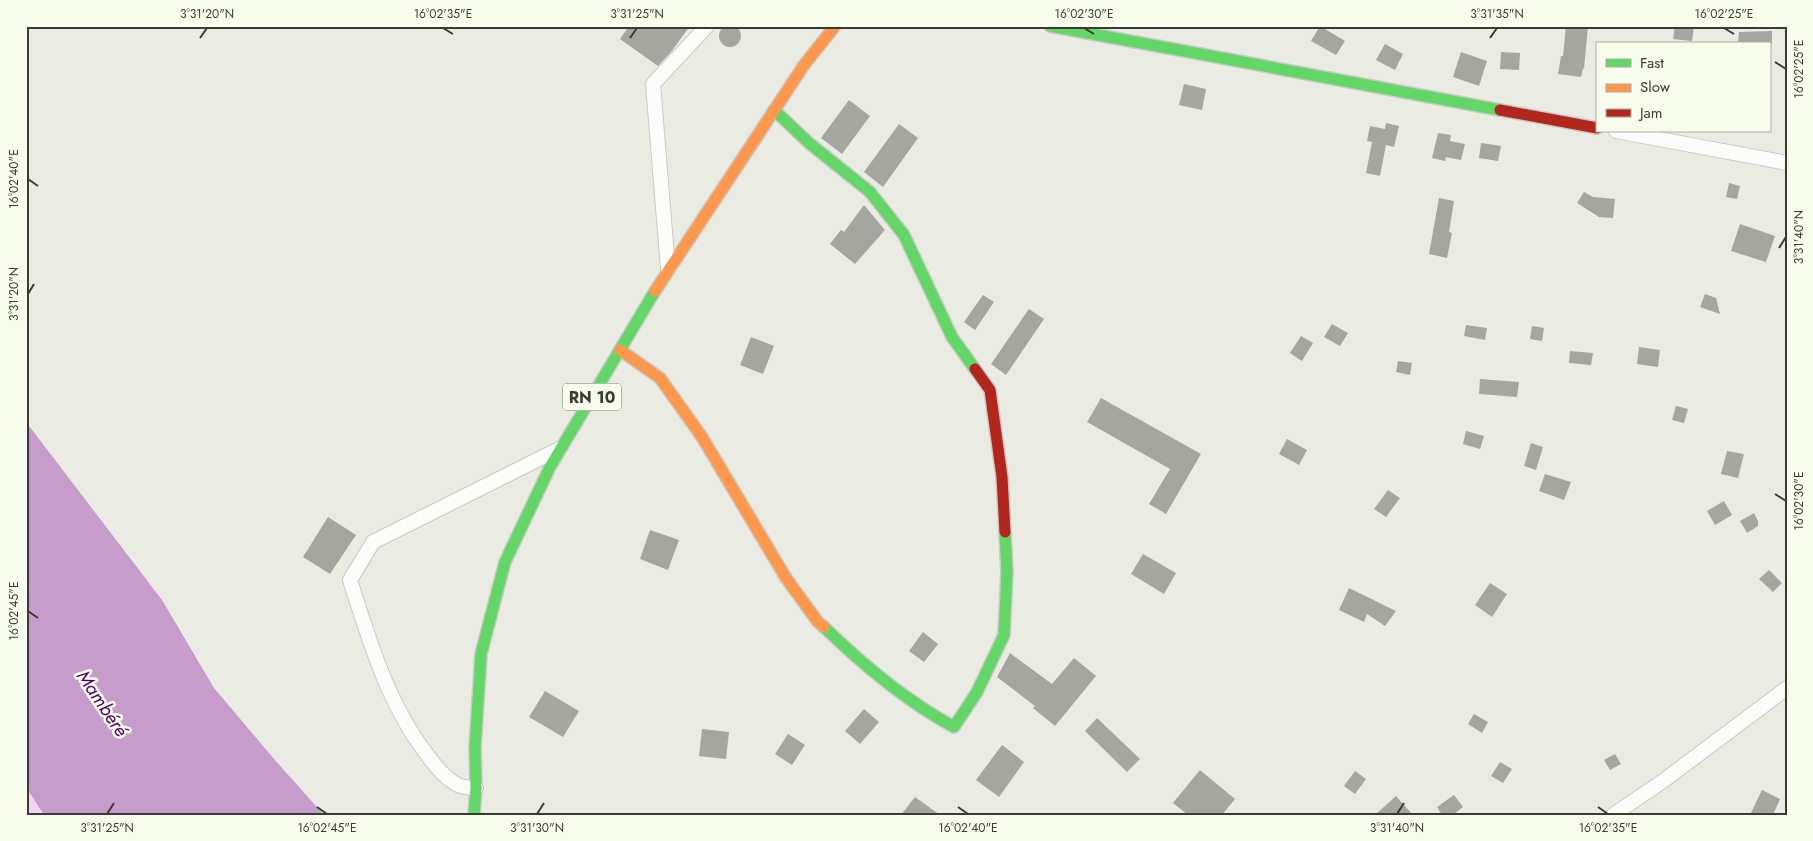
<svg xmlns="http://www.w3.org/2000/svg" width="1813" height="841" viewBox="0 0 1813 841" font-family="Jost,sans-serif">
<rect width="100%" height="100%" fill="#eaece4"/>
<polygon fill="#eed6f0" points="26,787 44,815 26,815"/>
<polygon fill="#c59cca" points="26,422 162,600 214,688 274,759 324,815 44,815 26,787"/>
<g fill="#a4a69f">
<circle cx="730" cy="36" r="11"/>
<polygon points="629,26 690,26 671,52 658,66 620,39"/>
<polygon points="1320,26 1345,41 1336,55 1311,41"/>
<polygon points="1566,26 1588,26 1584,69 1583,68 1581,77 1558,74 1561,56 1563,56"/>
<polygon points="1675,26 1694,26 1692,41 1673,39"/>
<polygon points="1772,31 1772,44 1738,44 1739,32"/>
<polygon points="1385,44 1403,54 1395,70 1376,60"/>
<polygon points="1461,52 1487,61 1479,86 1453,77"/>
<polygon points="1501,52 1520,53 1519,70 1500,69"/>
<polygon points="1184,84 1206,89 1202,110 1179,105"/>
<polygon points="849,100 870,116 842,154 821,138"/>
<polygon points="1386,123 1399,126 1394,147 1386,145 1380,176 1366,173 1372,142 1367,141 1370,126 1385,129"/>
<polygon points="899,124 918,138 883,187 864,172"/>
<polygon points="1438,133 1451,135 1450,141 1465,144 1461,160 1446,157 1445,161 1432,158"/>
<polygon points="1481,143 1501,146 1498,161 1479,158"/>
<polygon points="1729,183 1740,186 1737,199 1726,197"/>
<polygon points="1584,192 1593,197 1615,199 1613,218 1599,217 1577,203"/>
<polygon points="1439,198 1454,201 1449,232 1452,233 1447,258 1429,254"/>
<polygon points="864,205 885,230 855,264 830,244 841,230 844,232"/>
<polygon points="1740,224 1775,236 1766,262 1731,251"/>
<polygon points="1705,294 1716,298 1720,314 1700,307"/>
<polygon points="983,295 994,302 975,330 964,322"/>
<polygon points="1029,309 1044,319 1006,375 991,364"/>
<polygon points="1332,324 1348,333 1340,346 1324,337"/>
<polygon points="1466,325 1487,328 1485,340 1464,336"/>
<polygon points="1532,326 1544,328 1542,341 1530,339"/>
<polygon points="1301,336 1313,343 1302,361 1290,353"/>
<polygon points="751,337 774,346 763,374 740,365"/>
<polygon points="1639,347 1660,350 1658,367 1637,364"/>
<polygon points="1570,351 1593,353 1591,365 1569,363"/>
<polygon points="1398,361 1412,363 1410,375 1396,372"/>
<polygon points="1480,379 1519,382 1517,397 1479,394"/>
<polygon points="1101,398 1201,454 1166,514 1149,504 1170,469 1087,422"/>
<polygon points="1676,406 1688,409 1684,423 1672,420"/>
<polygon points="1466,431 1484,436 1480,449 1463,444"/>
<polygon points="1287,439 1307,450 1299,465 1279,454"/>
<polygon points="1531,443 1543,447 1536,470 1524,466"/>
<polygon points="1727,451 1744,454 1738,478 1721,474"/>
<polygon points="1545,474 1571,482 1564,500 1539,491"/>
<polygon points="1388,490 1400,498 1386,517 1374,509"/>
<polygon points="1724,501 1732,515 1715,525 1707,511"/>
<polygon points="1754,513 1758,521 1758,526 1747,533 1740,521"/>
<polygon points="328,517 356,535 330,574 303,557"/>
<polygon points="650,530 679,540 668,570 640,559"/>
<polygon points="1143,554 1176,573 1164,594 1131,574"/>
<polygon points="1769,570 1782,583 1773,592 1759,579"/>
<polygon points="1490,583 1507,594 1492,617 1475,605"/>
<polygon points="1349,588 1396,611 1385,626 1367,614 1364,622 1339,610"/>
<polygon points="923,632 938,644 924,662 909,651"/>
<polygon points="1010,653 1052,684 1074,658 1096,676 1055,726 1033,708 1035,706 997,677"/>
<polygon points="545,691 579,711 563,737 529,717"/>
<polygon points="864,709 879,722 860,744 845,731"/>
<polygon points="1474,714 1488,722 1482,733 1468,724"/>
<polygon points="1097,718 1140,759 1127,772 1085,731"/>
<polygon points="702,729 729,732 726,759 699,756"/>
<polygon points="788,734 805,745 792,765 775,754"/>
<polygon points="1002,745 1024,762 999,797 976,780"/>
<polygon points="1615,754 1621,764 1610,770 1604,760"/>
<polygon points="1500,762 1512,769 1503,783 1491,776"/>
<polygon points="1200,770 1235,799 1222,815 1188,815 1173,803"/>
<polygon points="1355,771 1366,779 1355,794 1344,786"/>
<polygon points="1762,790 1780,799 1773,815 1750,815"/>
<polygon points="1454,795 1463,807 1453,815 1442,815 1437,807"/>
<polygon points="1396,796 1413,815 1375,815"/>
<polygon points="915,797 940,815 901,815"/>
</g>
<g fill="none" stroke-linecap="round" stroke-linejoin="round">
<g stroke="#c8cac4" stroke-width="16">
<g id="street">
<polyline points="1616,131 1787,163"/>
<polyline points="668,269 653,84 707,26"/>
<path d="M 476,788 C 471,787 462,788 458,785 C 444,778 434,764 425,752 C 387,701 369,640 350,580 L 373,542 L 559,449"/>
<polyline points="1613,815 1663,781 1787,688"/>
</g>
</g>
<g stroke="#c8cac4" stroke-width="14">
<g id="fast">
<polyline points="1050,26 1500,110"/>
<polyline points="774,110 809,143 870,192 904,235 952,337 975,369"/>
<path d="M 824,627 C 863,665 906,701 954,727 L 977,692 L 1004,635 L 1007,572 L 1005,532"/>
<polyline points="474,815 476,788 475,748 481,654 505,562 550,467 655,291"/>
</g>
</g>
<g stroke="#c8cac4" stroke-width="14">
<g id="slow">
<polyline points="655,291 804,65 835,26"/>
<polyline points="620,350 660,378 702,437 786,578 818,622 824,627"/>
</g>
</g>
<g stroke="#c8cac4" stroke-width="14">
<g id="jam">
<polyline points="1500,110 1597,128"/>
<polyline points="975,369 990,390 1002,477 1005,532"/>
</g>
</g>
<use href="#street" stroke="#fcfcfb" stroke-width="14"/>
<use href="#fast" stroke="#63d668" stroke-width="11"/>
<use href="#slow" stroke="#ff974d" stroke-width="11"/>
<use href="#jam" stroke="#b3261e" stroke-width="11"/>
</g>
<path fill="none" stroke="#3a3b35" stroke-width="2" d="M 443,28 L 453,34M 1084,28 L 1094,34M 1724,28 L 1734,34M 200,38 L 207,28M 630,38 L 637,28M 1490,38 L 1497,28M 1775,62 L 1786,69M 28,179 L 38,186M 1779,248 L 1786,237M 28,294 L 34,284M 1775,494 L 1786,501M 28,611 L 38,618M 317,807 L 327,814M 958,807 L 968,814M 1598,807 L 1608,814M 107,814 L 114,803M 537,814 L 544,803M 1397,814 L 1404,803"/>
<g text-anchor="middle" stroke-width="5" stroke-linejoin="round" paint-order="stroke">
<rect fill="#f8fced" stroke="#73756c" stroke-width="1" x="563" y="383.5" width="58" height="27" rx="4"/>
<g font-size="16" font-weight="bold" fill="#3a3b35">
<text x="592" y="403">RN 10</text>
</g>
<g font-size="19" font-style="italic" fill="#50005d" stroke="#f8fced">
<text transform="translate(103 703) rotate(56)" y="7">Mambéré</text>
</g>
</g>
<rect width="1813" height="841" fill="none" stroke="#f8fced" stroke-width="55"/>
<rect x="1596" y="42" width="175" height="90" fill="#f8fced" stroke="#acafa3"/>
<rect x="1606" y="59" width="25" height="8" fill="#63d668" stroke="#acafa3"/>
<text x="1640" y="68" font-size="15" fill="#3a3b35">Fast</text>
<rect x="1606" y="84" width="25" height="8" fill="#ff974d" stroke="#acafa3"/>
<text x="1640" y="92" font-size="15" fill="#3a3b35">Slow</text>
<rect x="1606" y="109" width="25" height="8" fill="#b3261e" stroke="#acafa3"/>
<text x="1640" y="118" font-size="15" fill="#3a3b35">Jam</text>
<rect x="28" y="28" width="1758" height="786" fill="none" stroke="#3a3b35" stroke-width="2"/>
<g font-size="12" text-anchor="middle" fill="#3a3b35">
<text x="207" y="18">3°31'20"N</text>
<text x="443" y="18">16°02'35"E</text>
<text x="637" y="18">3°31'25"N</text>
<text x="1084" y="18">16°02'30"E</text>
<text x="1497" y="18">3°31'35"N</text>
<text x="1724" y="18">16°02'25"E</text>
<text transform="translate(1799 69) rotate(-90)" y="4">16°02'25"E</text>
<text transform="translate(14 179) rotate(-90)" y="4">16°02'40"E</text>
<text transform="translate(1799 237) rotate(-90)" y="4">3°31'40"N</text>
<text transform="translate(14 294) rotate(-90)" y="4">3°31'20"N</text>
<text transform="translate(1799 501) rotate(-90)" y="4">16°02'30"E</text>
<text transform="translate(14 611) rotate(-90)" y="4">16°02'45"E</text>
<text x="107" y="832">3°31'25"N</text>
<text x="327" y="832">16°02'45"E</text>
<text x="537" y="832">3°31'30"N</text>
<text x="968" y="832">16°02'40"E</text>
<text x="1397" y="832">3°31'40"N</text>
<text x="1608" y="832">16°02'35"E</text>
</g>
</svg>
